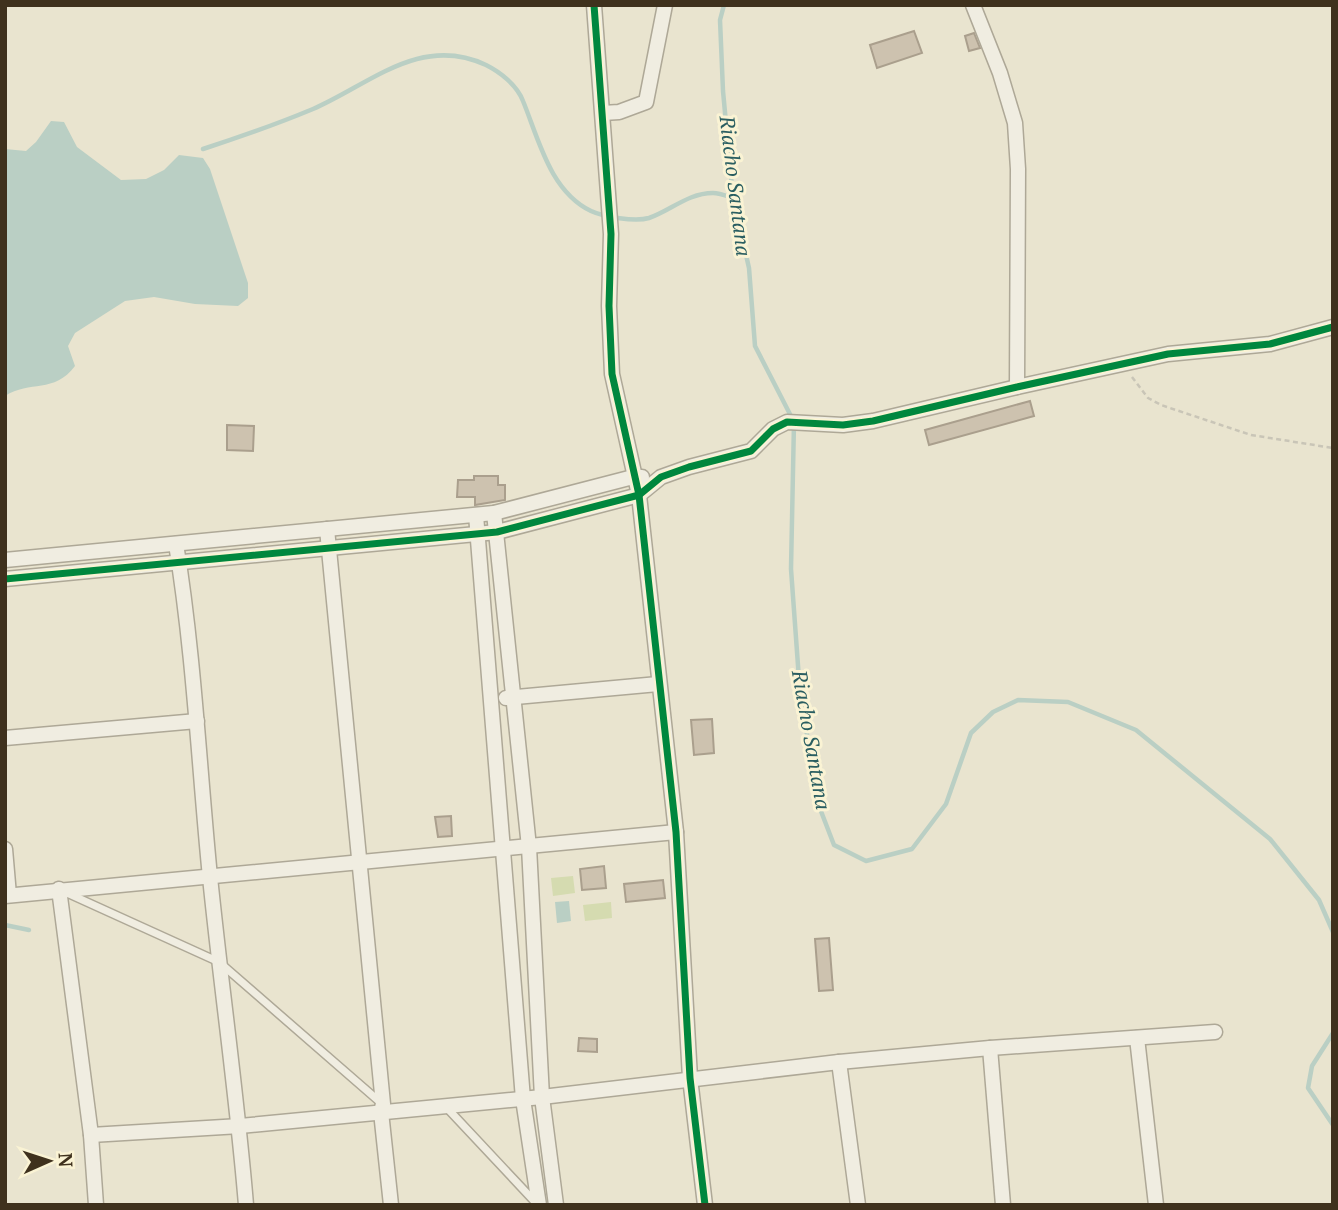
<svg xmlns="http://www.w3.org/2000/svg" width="1338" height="1210" viewBox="0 0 1338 1210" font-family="'PT Serif',serif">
<rect width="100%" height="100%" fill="#e9e4cf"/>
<g fill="#d5dbb0">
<polygon points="573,876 575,893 553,896 551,878"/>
<polygon points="611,902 612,918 585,921 583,905"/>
</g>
<g fill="#bacfc4">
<path d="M 51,121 L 64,122 L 77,147 L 121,180 L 146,179 L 164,170 L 179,155 L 203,158 L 210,169 L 248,283 L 248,298 L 238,306 L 195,304 L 154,297 L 125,301 L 75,333 L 68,346 L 75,366 C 54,394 30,380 5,396 L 5,149 L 26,151 L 36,142 Z"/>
<polygon points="569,901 571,921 557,923 555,902"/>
</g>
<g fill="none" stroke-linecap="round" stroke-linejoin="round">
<g stroke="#bacfc4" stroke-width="4.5">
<polyline points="724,5 720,20 723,91 733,198 749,268 755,346 794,422 791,569 800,693 819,806 834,845 866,861 912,849 946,804 971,733 993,712 1018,700 1068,702 1136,730 1270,839 1319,900 1333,932"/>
<path d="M 203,149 C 240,137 277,124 313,109 C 369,85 420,34 486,65 C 500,72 517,85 523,101 C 539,140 550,191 591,211 C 604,217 635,222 649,218 C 670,211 688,193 713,193 C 719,193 727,196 733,198"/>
<polyline points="5,925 29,930"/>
<polyline points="1333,1033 1312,1066 1308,1088 1333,1125"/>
</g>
</g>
<g fill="#cdc2af" stroke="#aa9f8d" stroke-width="2">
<polygon points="914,31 922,53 877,68 870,45"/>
<polygon points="974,33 980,48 969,51 965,36"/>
<polygon points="1030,401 1034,416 929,445 925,430"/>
<polygon points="227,425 254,426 253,451 227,450"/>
<polygon points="474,476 498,476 498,485 505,485 505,500 475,505 475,497 457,497 458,480 474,480"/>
<polygon points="712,719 714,753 694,755 691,720"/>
<polygon points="451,816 452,836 438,837 435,817"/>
<polygon points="604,866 606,888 582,890 580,869"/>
<polygon points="663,880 665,898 626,902 624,884"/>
<polygon points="829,938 833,990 819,991 815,939"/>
<polygon points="579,1038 597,1039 597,1052 578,1051"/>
</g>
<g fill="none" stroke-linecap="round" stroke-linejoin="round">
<g stroke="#aea897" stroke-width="10">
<g id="lane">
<polyline points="67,893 219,962 380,1102"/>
<polyline points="447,1108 537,1204"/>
</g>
</g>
<g stroke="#aea897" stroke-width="17">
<g id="street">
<polyline points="594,5 611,234 609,306 612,374 639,495 676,832 690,1078 705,1205"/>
<polyline points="973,5 1000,73 1015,123 1018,169 1017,387"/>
<polyline points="603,113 619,112 646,102 665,5"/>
<polyline points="494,513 529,847 542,1097 556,1205"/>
<polyline points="476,515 523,1099 539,1205"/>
<polyline points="327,529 383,1104 381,1112 391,1205"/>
<path d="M 176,544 C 194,654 199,766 210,877 C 221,986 237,1095 246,1205"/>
<polyline points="5,560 494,513 633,477 642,477"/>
<polyline points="5,579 497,532 639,495 661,477 689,467 751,451 773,429 787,422 843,425 873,421 1017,387 1168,354 1270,344 1333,327"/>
<polyline points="506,698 658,684"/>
<polyline points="5,738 197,721"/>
<polyline points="5,849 9,895"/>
<polyline points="59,889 91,1135 96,1205"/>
<polyline points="5,896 676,832"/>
<polyline points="1137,1038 1156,1205"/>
<polyline points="990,1048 1003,1205"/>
<polyline points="839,1062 858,1205"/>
<polyline points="91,1135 240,1126 542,1097 839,1062 990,1048 1215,1032"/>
</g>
</g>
<polyline stroke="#c9c5b7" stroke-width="2.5" stroke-dasharray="5 3.5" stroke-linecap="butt" points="1132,377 1148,398 1161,405 1251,435 1333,448"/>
<use href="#lane" stroke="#f0ede1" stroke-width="7"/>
<use href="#street" stroke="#f0ede1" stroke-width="14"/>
<g stroke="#faf3d4" stroke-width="11">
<g id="cycleway">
<polyline points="594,5 611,234 609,306 612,374 639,495 676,832 690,1078 705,1205"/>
<polyline points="5,579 497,532 639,495 661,477 689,467 751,451 773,429 787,422 843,425 873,421 1017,387 1168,354 1270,344 1333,327"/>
</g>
</g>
<use href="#cycleway" stroke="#00873e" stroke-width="7"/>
</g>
<g text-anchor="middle" stroke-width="6" stroke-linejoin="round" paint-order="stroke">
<g font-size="21" font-style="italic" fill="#2a5e61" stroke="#faf3d4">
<text transform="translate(735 186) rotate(83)" y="7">Riacho Santana</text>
<text transform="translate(811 740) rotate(80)" y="7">Riacho Santana</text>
</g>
</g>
<rect width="1338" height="1210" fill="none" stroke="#3f311d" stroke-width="14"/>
<g transform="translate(49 1161) rotate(87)" stroke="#faf3d4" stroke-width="5" paint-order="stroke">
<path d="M0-5L12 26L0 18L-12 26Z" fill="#3f311d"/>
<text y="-10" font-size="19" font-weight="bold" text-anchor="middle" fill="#3f311d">N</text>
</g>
</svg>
